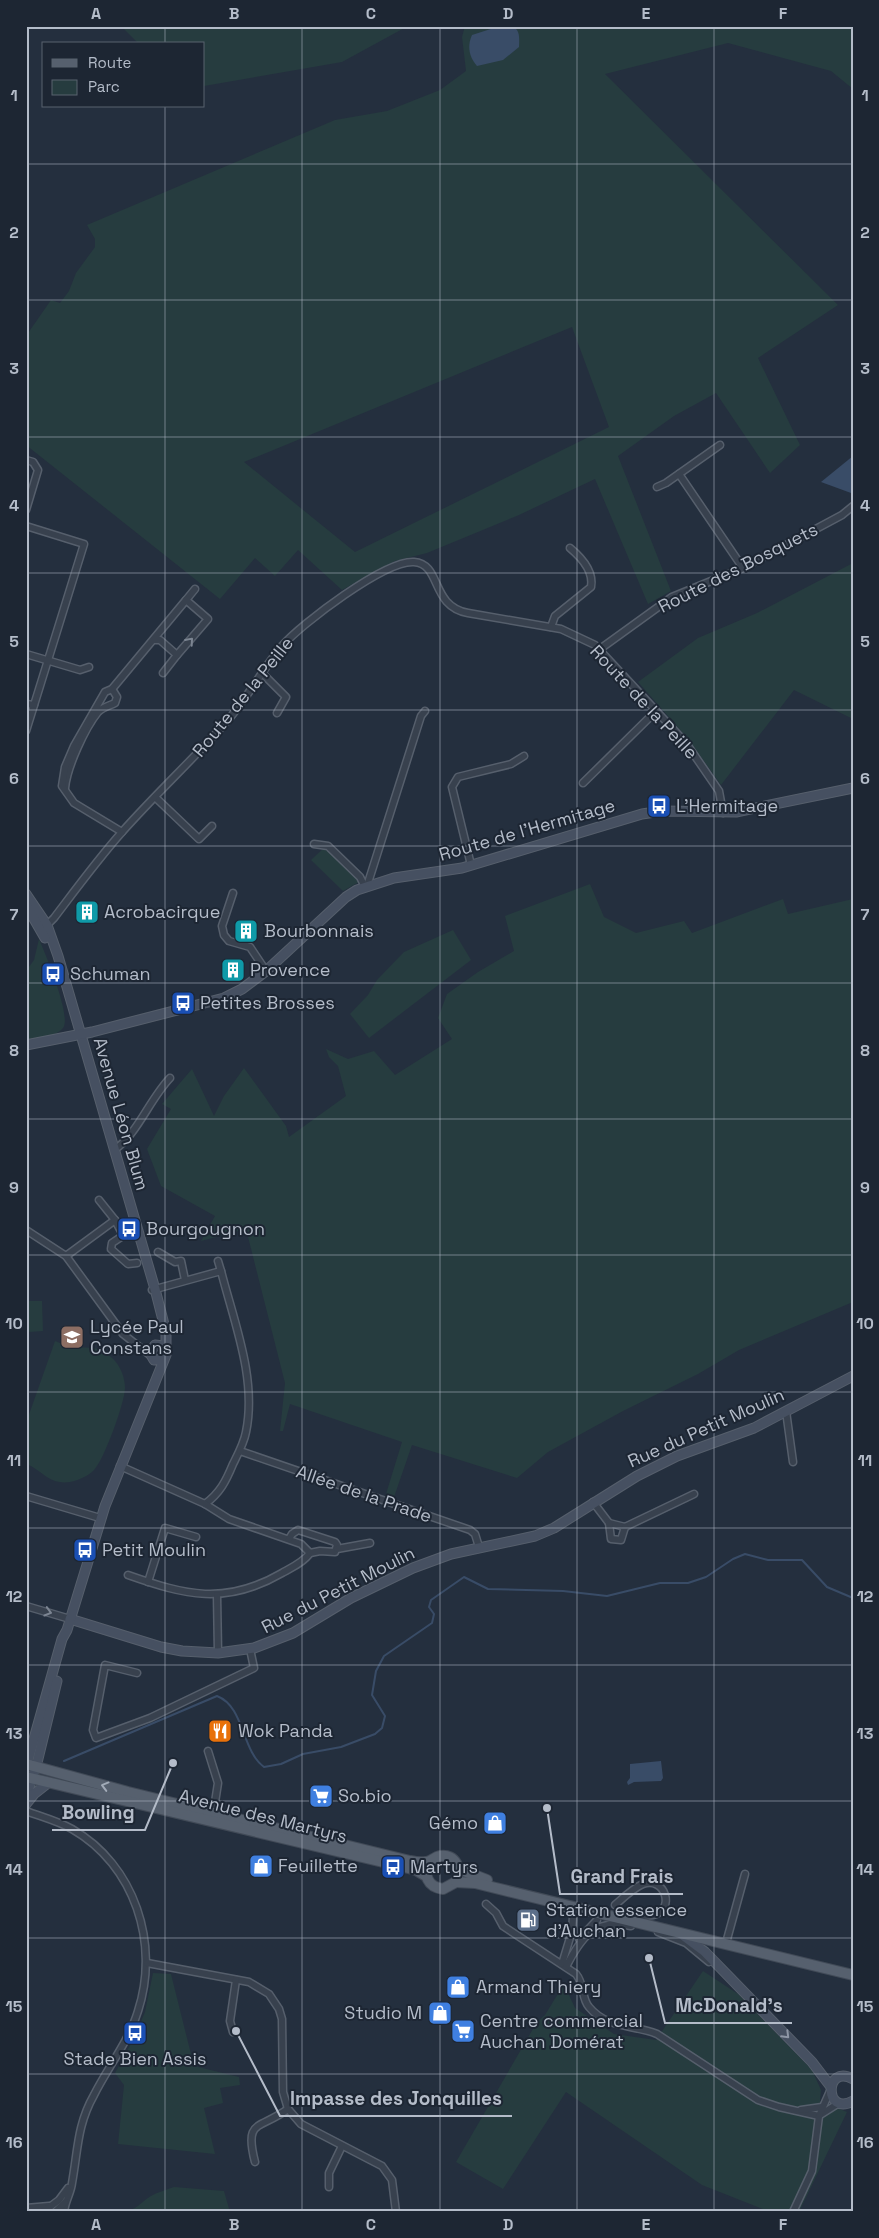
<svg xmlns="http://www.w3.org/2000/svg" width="879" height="2238" viewBox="0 0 879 2238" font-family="'Space Grotesk',sans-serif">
<rect width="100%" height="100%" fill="#242f3e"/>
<g fill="#263c3f" fill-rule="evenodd">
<polygon points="121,26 408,26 342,62 204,86 204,44 139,44"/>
<path d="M 465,26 L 853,26 L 853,89 L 831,71 L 728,43 L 605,74 L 838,305 L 758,358 L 800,445 L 770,473 L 716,393 L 674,416 L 618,456 L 671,591 L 648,604 L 595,479 L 519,515 L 427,553 L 395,561 L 342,590 L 298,550 L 275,576 L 255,558 L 220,599 L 26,445 L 26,336 L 51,300 L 60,303 L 69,291 L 76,273 L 95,247 L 95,239 L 87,225 L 335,120 L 387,111 L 440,90 L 466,71 L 462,37 ZM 572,327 L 609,427 L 355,552 L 244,462 Z"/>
<polygon points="853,563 853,719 794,690 721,785 689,740 638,682 698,638 757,613"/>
<polygon points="325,847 359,879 359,882 343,891 311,860"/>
<polygon points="590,884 604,917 636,933 684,921 692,933 783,899 788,914 853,899 853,1302 739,1350 698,1374 623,1411 548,1452 517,1478 412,1445 394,1497 386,1494 402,1442 290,1404 283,1431 280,1431 285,1383 246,1229 201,1241 215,1216 161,1186 147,1149 171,1109 162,1104 192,1069 214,1116 224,1096 244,1068 286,1126 289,1137 346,1096 338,1066 329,1057 326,1049 348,1059 374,1051 395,1075 452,1039 438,1018 447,994 478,972 514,951 505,916"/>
<polygon points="453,930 471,960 369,1038 350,1014 368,995 377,980 404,952"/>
<path d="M 39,939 C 45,953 72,1017 63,1028 C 56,1037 37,1038 26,1040 L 26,971 L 34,960 Z"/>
<polygon points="27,1301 42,1301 43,1331 28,1332"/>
<path d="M 55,1341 C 60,1343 67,1347 73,1347 C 89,1349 97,1344 112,1358 C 120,1365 125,1377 125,1388 C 125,1402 104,1460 94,1470 C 88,1476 79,1480 70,1482 C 48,1485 43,1470 26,1464 L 26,1423 Z"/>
<polygon points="703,1971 738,1994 812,2070 821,2090 820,2101 847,2112 799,2212 770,2212 702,2185 566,2092 503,2189 456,2162 537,2022 545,2015 564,1984 575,2008 614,2034 656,2040"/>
<polygon points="153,1973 171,1974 194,2066 239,2077 240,2085 220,2088 223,2103 204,2108 215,2154 118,2144 124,2085 115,2073 133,2040 145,2012"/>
<path d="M 174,2187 L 224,2191 L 230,2212 L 122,2212 C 139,2209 138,2204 151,2196 C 158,2192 166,2190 174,2187 Z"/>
</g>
<g fill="#394c67">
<path d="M 500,26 C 518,26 520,29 519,47 L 503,60 L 477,66 C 469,57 467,46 472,35 Z"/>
<polygon points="853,456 853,492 851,493 821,482"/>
<polygon points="661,1761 663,1778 661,1781 634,1782 628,1785 627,1782 630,1778 630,1764"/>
</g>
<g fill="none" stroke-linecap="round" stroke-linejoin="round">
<path stroke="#394c67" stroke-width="2" d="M 64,1761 L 217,1696 C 245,1707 241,1750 264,1767 L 281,1764 L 303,1754 L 341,1747 L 375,1734 L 382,1728 L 385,1716 L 372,1695 L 376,1671 L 384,1656 L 432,1623 L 434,1614 L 429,1607 L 431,1600 L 464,1577 L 488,1589 L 563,1591 L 607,1596 L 660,1583 L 688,1583 L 706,1577 L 733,1559 L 745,1554 L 768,1560 L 802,1560 L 827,1587 L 853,1598"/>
<g stroke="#565f6c" stroke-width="9">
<g id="street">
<polyline points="26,460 33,462 38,470 26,510"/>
<polyline points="679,474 743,568"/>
<polyline points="657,487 666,483 720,445"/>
<polyline points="26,526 84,544 26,731"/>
<polyline points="186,600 195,589"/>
<path d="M 551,627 L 555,616 L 591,587 C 594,571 582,558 570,548"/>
<polyline points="600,649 672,597 743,568 842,515 853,506"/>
<polyline points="26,654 80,670 89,667"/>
<polyline points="163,673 177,655"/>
<polyline points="262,673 286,697 277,713"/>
<polyline points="26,704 34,705"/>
<polyline points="583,783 656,711"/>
<path d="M 65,788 C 67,767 85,728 98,712 C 103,707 109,706 115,703 L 117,697 L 112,689"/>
<polyline points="155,797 199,839 212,826"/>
<polyline points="122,832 74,803 62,786 65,767 74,746 105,692 112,689 186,600 208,619 177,655 160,640 153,640"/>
<polyline points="314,844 328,846 360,877 365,887"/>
<polyline points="471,865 452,787 458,777 511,764 524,756"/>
<polyline points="367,886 421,716 425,711"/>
<polyline points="233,893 222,926 224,935 229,941 250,947 266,971"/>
<path d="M 45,927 L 54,918 C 76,889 98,859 122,832 C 154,796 189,763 221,728 C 245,703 260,672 282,646 C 301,624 385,560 414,562 C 442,564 430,606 468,613 L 561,629 L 595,645 L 686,743 L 719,791 L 723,813"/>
<path d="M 114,1150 C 137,1135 149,1100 170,1078"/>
<polyline points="99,1200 115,1220"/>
<polyline points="26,1230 66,1256 123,1334 151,1356"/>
<polyline points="158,1252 175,1262 181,1261 185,1280"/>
<polyline points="66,1256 115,1220 122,1233 121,1237 112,1243 111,1249 128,1264 137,1263"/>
<polyline points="218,1261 221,1271"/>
<path d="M 152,1290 L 221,1271 C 234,1322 257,1379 246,1432 C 244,1443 238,1454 233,1464 C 226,1481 220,1493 205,1504"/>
<polyline points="786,1411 793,1462"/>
<polyline points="240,1451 470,1530 475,1534 479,1547"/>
<path d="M 120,1466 L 205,1504 L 229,1519 L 301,1544 L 310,1553 C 304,1562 291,1568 282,1573 C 225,1606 185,1595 128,1575"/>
<polyline points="26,1496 100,1518"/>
<polyline points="593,1502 609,1523 625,1527 694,1494"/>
<polyline points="609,1523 611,1539 621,1540 625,1527"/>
<polyline points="289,1539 292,1534 298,1530 335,1542 337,1545 335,1552 320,1551 310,1553"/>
<polyline points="337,1549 370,1543"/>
<polyline points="148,1582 165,1528 196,1537"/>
<polyline points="217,1595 218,1653"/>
<polyline points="26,1606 70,1619"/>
<polyline points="137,1673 105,1665 93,1730 96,1738 150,1718 254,1668 250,1649"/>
<polyline points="208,1751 218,1783 213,1815"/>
<path d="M 26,1811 C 42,1817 58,1821 72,1829 C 135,1865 160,1944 138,2011 C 129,2041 108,2067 94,2095 C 77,2125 78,2150 72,2183 C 71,2193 65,2201 64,2212"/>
<path d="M 486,1904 L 496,1913 L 503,1926 L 576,1974 C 585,1985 581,1998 589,2007 C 607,2029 633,2024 657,2034 L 758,2100 L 779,2107 L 819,2116"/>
<path d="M 615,1905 C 623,1898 633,1888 643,1884 C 665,1876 676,1910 653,1915 C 644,1917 634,1915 625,1914"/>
<polyline points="658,1932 686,1943 709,1962"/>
<polyline points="579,1939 597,1920"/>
<polyline points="726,1943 745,1874"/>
<polyline points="147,1963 249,1982 269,1994 279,2009 282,2019 283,2092 288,2109 301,2124 382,2166 392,2180 396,2212"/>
<polyline points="562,1964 572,1931 573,1917 571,1911 564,1907"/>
<path d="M 566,1967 C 581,1937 595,1918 631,1926"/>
<polyline points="233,2032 230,2021 236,1980"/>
<polyline points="801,2110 822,2107"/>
<polyline points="820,2115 839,2103"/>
<path d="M 255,2162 C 244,2119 259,2130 288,2109"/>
<polyline points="329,2187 329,2173 342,2146"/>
<polyline points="26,2208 49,2206"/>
<polyline points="43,2212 59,2200 68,2188"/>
<polyline points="55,2212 65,2202"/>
<polyline points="793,2212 812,2171 819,2116 830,2091"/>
</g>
</g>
<g stroke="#565f6c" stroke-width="11">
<g id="secondary">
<polyline points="26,894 47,925 58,956 155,1289 166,1332 166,1348"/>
<polyline points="26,905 45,938"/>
<polyline points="26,1045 92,1032 224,998 242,989 266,971 346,897 357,890 394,878 462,868 642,814 662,811 736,812 853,788"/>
<polyline points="70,1619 161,1647 182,1651 218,1653 254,1648 293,1633 351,1598 413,1568 451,1554 535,1536 554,1528 637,1476 677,1456 754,1428 853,1376"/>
<polyline points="26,1767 62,1639 67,1630 105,1506 166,1355 166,1348 163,1346 155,1345 150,1353 154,1360 164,1359"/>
<polyline points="26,1796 36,1767 57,1681"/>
<polyline points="26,1804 34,1794 48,1783"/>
<polyline points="681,1934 705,1952 812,2062 831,2087"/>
<path d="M 853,2079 C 824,2063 824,2117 853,2101"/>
</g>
</g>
<g stroke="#414a57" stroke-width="12">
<g id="primary">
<path d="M 26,1764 L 128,1792 L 410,1861 C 415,1862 420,1863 426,1862 C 431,1862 434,1857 440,1856 C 455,1853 463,1870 456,1882 L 443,1889 C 428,1887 422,1875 430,1861"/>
<polyline points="26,1777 400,1866 416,1870 426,1876"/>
<polyline points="459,1869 487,1880"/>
<polyline points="456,1882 475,1883 853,1975"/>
</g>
</g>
<use href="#street" stroke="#38414e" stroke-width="6"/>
<use href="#secondary" stroke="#465061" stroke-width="9"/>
<use href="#primary" stroke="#56606e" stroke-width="10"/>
</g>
<defs><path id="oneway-chevron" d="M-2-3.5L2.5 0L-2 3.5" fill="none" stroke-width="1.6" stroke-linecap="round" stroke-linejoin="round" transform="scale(1.25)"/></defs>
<g stroke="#7c8592">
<use href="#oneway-chevron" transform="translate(190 641) rotate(-49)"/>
<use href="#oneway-chevron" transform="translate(48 1612) rotate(16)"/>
</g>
<use stroke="#a1aab7" href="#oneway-chevron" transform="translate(105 1786) rotate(-165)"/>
<use stroke="#8e96a5" href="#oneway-chevron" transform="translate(786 2035) rotate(45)"/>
<path fill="none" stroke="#b4bcc9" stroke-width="1" stroke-opacity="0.55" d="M 165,26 L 165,44M 302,26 L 302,2212M 440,26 L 440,2212M 577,26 L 577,2212M 714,26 L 714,2212M 165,106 L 165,2212M 26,164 L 853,164M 26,300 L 853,300M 26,437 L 853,437M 26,573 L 853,573M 26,710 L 853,710M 26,846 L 853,846M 26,983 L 853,983M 26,1119 L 853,1119M 26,1255 L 853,1255M 26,1392 L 853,1392M 26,1528 L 853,1528M 26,1665 L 853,1665M 26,1801 L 853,1801M 26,1938 L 853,1938M 26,2074 L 853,2074"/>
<defs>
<g id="bus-square" transform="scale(1.25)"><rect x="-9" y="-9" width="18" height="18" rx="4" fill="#1a4fb4" stroke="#1d2633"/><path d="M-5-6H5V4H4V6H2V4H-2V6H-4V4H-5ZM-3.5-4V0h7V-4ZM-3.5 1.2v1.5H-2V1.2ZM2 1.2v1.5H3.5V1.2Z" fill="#fff"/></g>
<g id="building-square" transform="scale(1.25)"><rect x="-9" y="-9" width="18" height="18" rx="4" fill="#0f9aa8" stroke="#1d2633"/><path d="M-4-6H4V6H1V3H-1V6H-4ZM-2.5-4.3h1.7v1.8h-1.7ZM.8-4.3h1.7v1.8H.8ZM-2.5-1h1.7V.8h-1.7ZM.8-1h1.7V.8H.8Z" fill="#fff"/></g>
<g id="school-square" transform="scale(1.25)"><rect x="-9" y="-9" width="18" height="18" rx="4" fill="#8d6e63" stroke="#1d2633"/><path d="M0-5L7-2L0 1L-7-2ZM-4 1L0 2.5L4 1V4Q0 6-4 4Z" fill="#fff"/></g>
<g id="restaurant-square" transform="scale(1.25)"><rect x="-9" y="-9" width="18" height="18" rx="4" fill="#e8710a" stroke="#1d2633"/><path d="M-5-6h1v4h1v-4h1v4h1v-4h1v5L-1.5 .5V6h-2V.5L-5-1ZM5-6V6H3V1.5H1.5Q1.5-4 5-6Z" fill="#fff"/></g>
<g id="supermarket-square" transform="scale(1.25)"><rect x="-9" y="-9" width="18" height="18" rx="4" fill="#3f7fe0" stroke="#1d2633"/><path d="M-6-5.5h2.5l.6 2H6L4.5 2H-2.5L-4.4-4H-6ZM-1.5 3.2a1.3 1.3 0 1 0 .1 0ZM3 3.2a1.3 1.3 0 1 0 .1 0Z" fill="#fff"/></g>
<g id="shop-square" transform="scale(1.25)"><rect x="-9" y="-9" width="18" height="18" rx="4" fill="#3f7fe0" stroke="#1d2633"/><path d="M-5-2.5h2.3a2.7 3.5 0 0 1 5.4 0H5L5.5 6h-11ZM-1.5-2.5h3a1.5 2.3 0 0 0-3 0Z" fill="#fff"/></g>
<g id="fuel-square" transform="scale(1.25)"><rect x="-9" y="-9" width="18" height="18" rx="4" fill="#5c6f8a" stroke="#1d2633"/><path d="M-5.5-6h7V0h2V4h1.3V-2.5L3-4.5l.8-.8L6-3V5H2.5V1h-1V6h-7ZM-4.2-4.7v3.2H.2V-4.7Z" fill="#fff"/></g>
</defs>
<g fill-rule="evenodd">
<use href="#bus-square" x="659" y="806"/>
<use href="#building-square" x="87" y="912"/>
<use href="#building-square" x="246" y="931"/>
<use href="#building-square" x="233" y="970"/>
<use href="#bus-square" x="53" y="974"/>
<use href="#bus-square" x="183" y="1003"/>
<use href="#bus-square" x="129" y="1229"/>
<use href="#school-square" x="72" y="1337"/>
<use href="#bus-square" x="85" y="1550"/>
<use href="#restaurant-square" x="220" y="1731"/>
<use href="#supermarket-square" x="321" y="1796"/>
<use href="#shop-square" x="495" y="1823"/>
<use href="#shop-square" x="261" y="1866"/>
<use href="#bus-square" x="393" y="1867"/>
<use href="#fuel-square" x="528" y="1920"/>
<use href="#shop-square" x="458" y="1987"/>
<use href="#shop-square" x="440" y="2013"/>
<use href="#supermarket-square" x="463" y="2031"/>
<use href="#bus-square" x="135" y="2033"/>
</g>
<g text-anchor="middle" stroke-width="4" stroke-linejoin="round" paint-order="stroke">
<g font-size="18" fill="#b4bcc9" stroke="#1d2633">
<text transform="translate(738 568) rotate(-27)" y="6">Route des Bosquets</text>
<text transform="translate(243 697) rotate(-51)" y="6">Route de la Peille</text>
<text transform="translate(644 702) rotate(47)" y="6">Route de la Peille</text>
<text transform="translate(527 830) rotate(-16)" y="6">Route de l'Hermitage</text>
<text transform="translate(121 1114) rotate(74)" y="6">Avenue Léon Blum</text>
<text transform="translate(706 1428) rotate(-24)" y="6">Rue du Petit Moulin</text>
<text transform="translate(364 1494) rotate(19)" y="6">Allée de la Prade</text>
<text transform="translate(338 1590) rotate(-27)" y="6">Rue du Petit Moulin</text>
<text transform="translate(263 1816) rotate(14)" y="6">Avenue des Martyrs</text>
</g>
<g font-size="18" fill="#b4bcc9" stroke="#1d2633" text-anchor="start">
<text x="676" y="812">L'Hermitage</text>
<text x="104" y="918">Acrobacirque</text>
<text x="264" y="937">Bourbonnais</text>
<text x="250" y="976">Provence</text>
<text x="70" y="980">Schuman</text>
<text x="200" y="1009">Petites Brosses</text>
<text x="146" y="1235">Bourgougnon</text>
<text x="90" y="1333">Lycée Paul<tspan x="90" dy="21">Constans</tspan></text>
<text x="102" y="1556">Petit Moulin</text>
<text x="238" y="1737">Wok Panda</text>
<text x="338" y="1802">So.bio</text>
<text x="478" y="1829" text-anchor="end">Gémo</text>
<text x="278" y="1872">Feuillette</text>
<text x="410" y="1873">Martyrs</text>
<text x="546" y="1916">Station essence<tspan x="546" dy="21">d'Auchan</tspan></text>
<text x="476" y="1993">Armand Thiery</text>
<text x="422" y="2019" text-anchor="end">Studio M</text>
<text x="480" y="2027">Centre commercial<tspan x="480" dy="21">Auchan Domérat</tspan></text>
<text x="135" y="2065" text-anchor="middle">Stade Bien Assis</text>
</g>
</g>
<path fill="none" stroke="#b4bcc9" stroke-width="2" d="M173 1763L145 1830H52M547 1808L560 1894H683M649 1958L665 2023H792M236 2031L280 2116H512"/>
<g fill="#b4bcc9" stroke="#1d2633" stroke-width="2">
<circle cx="173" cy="1763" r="5"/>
<circle cx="547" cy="1808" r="5"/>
<circle cx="649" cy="1958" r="5"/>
<circle cx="236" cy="2031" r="5"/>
</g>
<g font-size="19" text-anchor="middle" font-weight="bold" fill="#b4bcc9" stroke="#1d2633" stroke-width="4" stroke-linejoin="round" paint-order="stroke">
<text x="98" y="1819">Bowling</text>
<text x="622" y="1883">Grand Frais</text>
<text x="729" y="2012">McDonald's</text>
<text x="396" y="2105">Impasse des Jonquilles</text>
</g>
<rect width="879" height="2238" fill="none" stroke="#1d2633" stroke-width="55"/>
<rect x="42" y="42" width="162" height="65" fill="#1d2633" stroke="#59626f"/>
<rect x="52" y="59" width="25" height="8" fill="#56606e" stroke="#59626f"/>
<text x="88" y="68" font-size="15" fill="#b4bcc9">Route</text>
<rect x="52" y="80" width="25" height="15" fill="#263c3f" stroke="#59626f"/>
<text x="88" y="92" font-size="15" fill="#b4bcc9">Parc</text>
<rect x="28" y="28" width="824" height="2182" fill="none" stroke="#b4bcc9" stroke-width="2"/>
<g font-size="16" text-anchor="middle" font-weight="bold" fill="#b4bcc9">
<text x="96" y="19">A</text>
<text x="234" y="19">B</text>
<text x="371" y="19">C</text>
<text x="508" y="19">D</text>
<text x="646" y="19">E</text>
<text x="783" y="19">F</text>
<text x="14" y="101">1</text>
<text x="865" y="101">1</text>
<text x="14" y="238">2</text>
<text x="865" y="238">2</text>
<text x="14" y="374">3</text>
<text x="865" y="374">3</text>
<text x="14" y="511">4</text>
<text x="865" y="511">4</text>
<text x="14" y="647">5</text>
<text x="865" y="647">5</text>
<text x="14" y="784">6</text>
<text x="865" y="784">6</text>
<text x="14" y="920">7</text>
<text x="865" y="920">7</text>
<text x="14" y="1056">8</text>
<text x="865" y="1056">8</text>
<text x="14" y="1193">9</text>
<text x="865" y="1193">9</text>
<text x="14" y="1329">10</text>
<text x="865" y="1329">10</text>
<text x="14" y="1466">11</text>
<text x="865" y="1466">11</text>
<text x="14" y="1602">12</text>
<text x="865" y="1602">12</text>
<text x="14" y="1739">13</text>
<text x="865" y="1739">13</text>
<text x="14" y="1875">14</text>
<text x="865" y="1875">14</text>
<text x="14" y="2012">15</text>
<text x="865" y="2012">15</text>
<text x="14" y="2148">16</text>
<text x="865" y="2148">16</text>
<text x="96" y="2230">A</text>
<text x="234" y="2230">B</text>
<text x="371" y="2230">C</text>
<text x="508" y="2230">D</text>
<text x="646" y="2230">E</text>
<text x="783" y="2230">F</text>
</g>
</svg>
